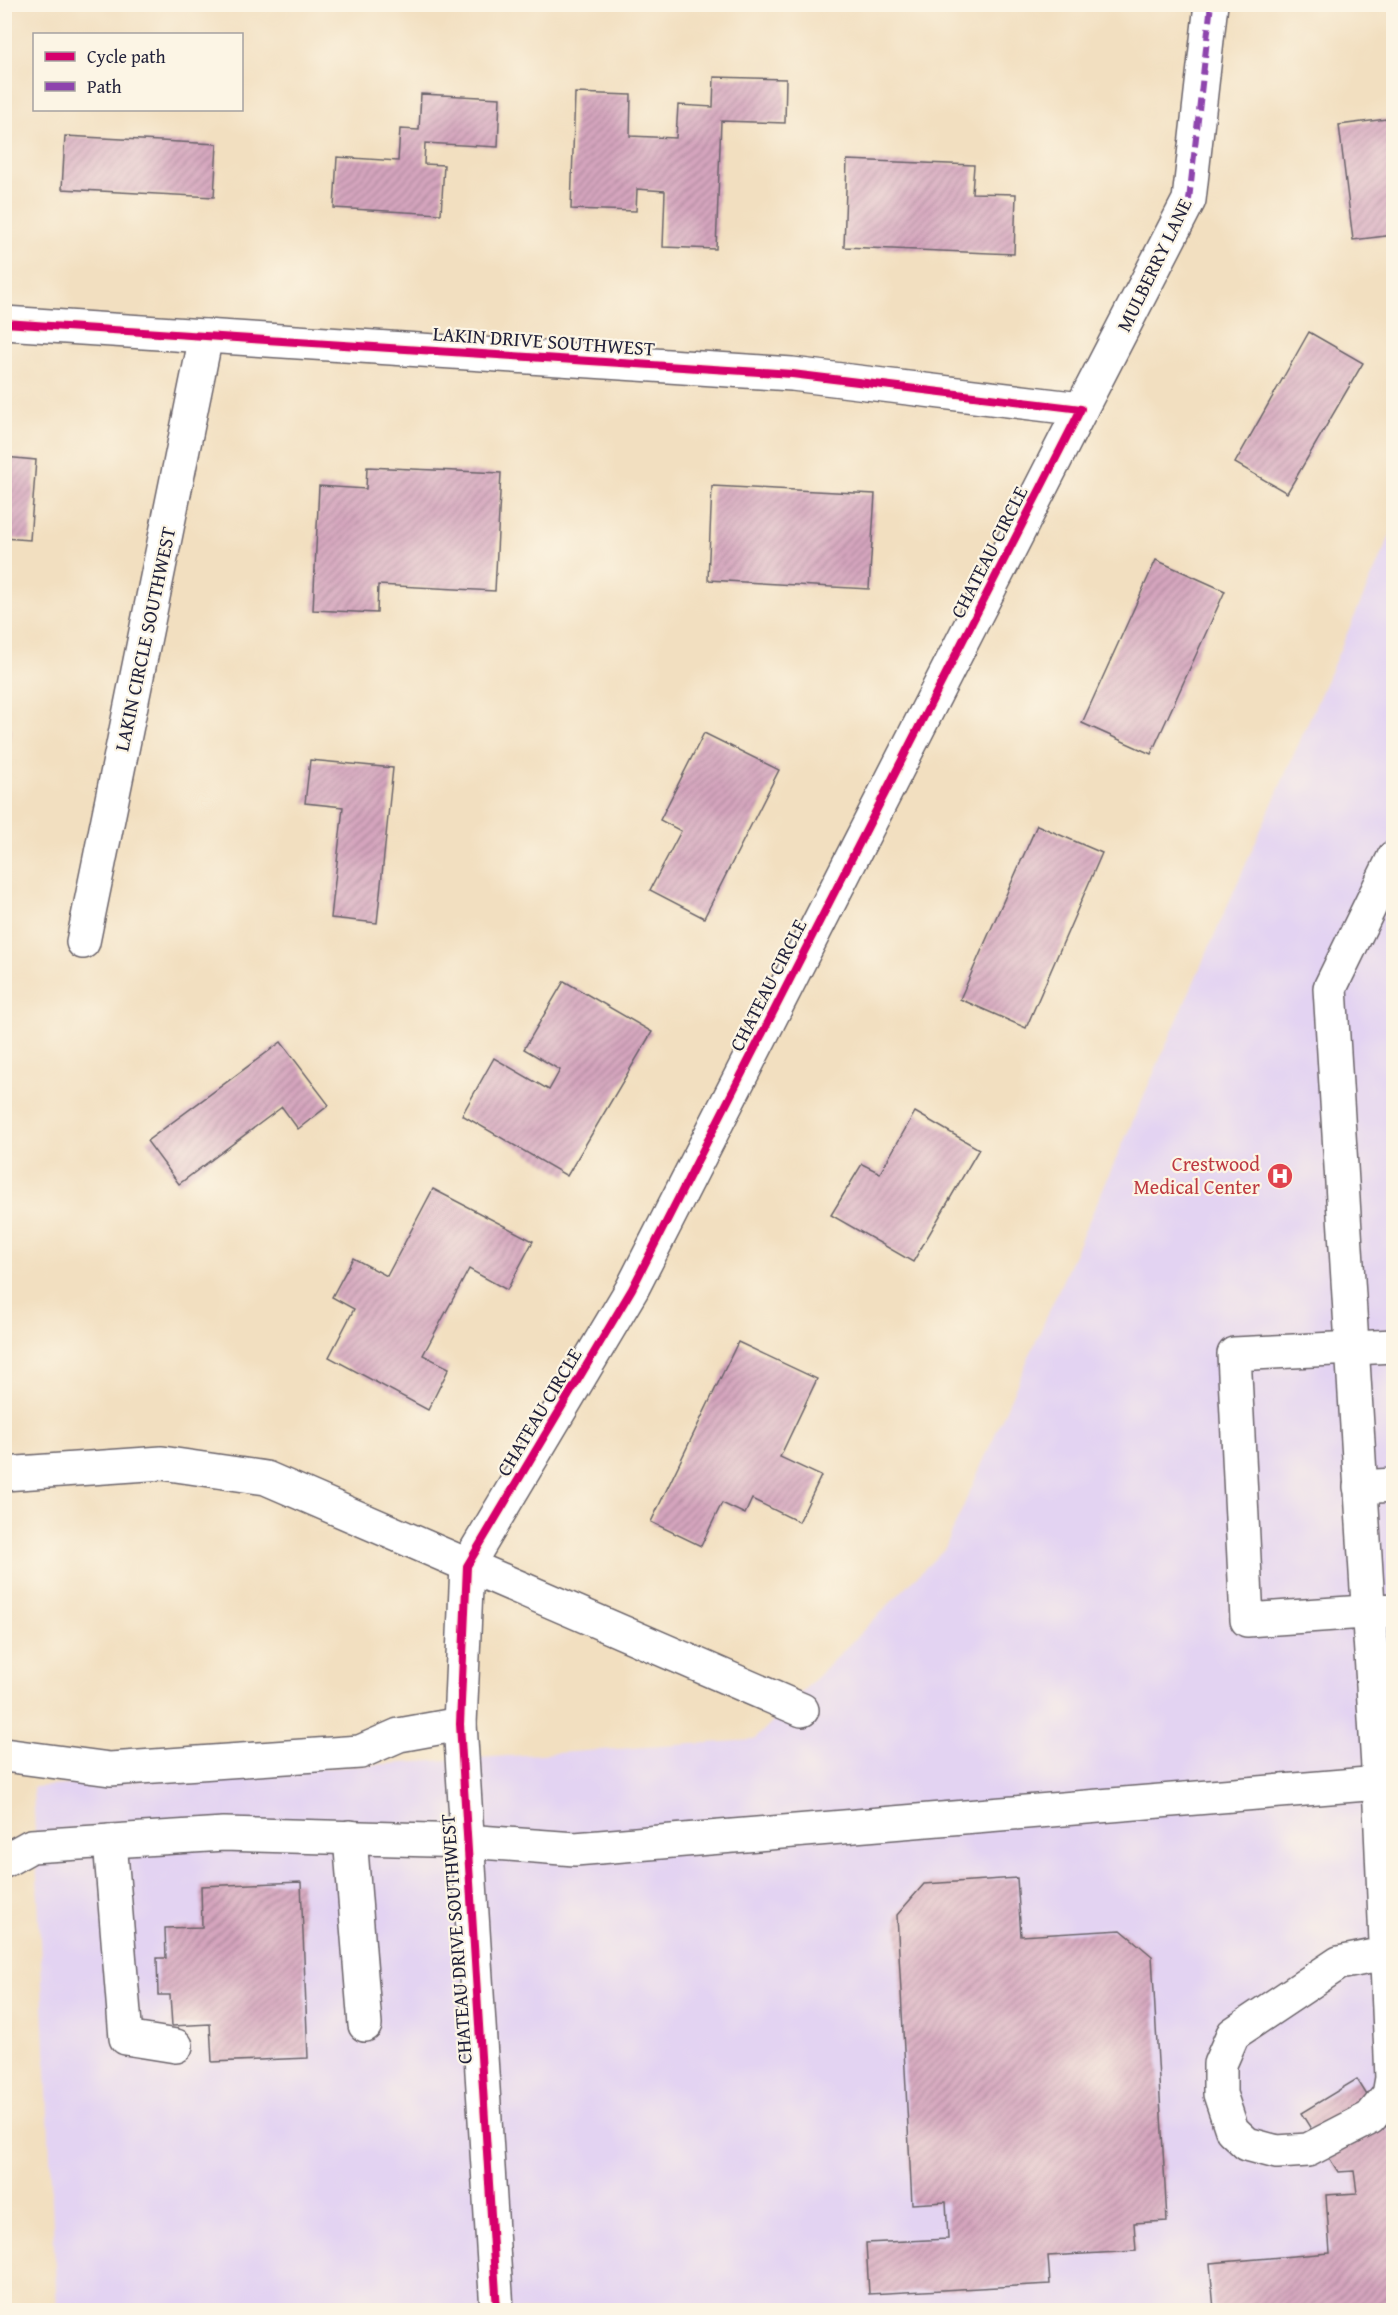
<svg xmlns="http://www.w3.org/2000/svg" width="1398" height="2315" viewBox="0 0 1398 2315" font-family="'Gentium Book Plus',serif">
<defs>
<pattern id="building-hatch" width="6" height="6" patternUnits="userSpaceOnUse" patternTransform="scale(1.5)"><rect width="6" height="6" fill="#d5a5be"/><path d="M-1 1l2-2M0 6l6-6M5 7l2-2" fill="none" stroke="#ac869c"/></pattern>
</defs>
<rect width="100%" height="100%" fill="#fcf5e5"/>
<filter id="ink" filterUnits="userSpaceOnUse"><feTurbulence type="fractalNoise" baseFrequency=".0167" numOctaves="2"/><feDisplacementMap in="SourceGraphic" scale="12" xChannelSelector="R" yChannelSelector="G"/><feConvolveMatrix kernelMatrix="1 2 1 2 8 2 1 2 1" color-interpolation-filters="sRGB"/></filter>
<filter id="wash" filterUnits="userSpaceOnUse"><feTurbulence type="fractalNoise" baseFrequency=".008" numOctaves="4" result="noise"/><feDisplacementMap in="SourceGraphic" scale="24" xChannelSelector="R" yChannelSelector="G"/><feGaussianBlur stdDeviation="1.35" result="paint"/><feColorMatrix in="noise" values="0 0 0 0 0 0 0 0 0 0 0 0 0 0 0 0 0 1.4 0 .05"/><feComposite in="paint" operator="in"/></filter>
<g filter="url(#wash)">
<rect width="100%" height="100%" fill="#f2dfc0"/>
<polygon fill="#e3d3f2" points="1393,529 1393,2310 57,2310 33,1787 754,1740 945,1548"/>
<g id="blocks">
<g fill="url(#building-hatch)">
<polygon points="714,77 786,79 785,123 721,121 716,249 663,247 665,191 637,189 636,211 571,209 575,93 631,95 630,136 676,138 678,105 713,107"/>
<polygon points="421,94 500,98 498,147 425,143 424,164 444,165 441,214 334,208 337,157 398,161 400,129 419,130"/>
<polygon points="1394,118 1394,235 1353,240 1339,125"/>
<polygon points="65,136 217,144 214,197 62,189"/>
<polygon points="847,160 974,165 972,193 1016,194 1014,254 844,247"/>
<polygon points="1309,332 1363,363 1287,493 1235,463"/>
<polygon points="4,457 36,460 30,540 4,538"/>
<polygon points="367,467 501,473 495,591 378,585 377,613 313,610 319,486 366,489"/>
<polygon points="712,486 875,494 869,589 708,580"/>
<polygon points="1156,560 1225,591 1151,754 1082,723"/>
<polygon points="4,727 11,728 6,758 4,758"/>
<polygon points="704,733 779,770 704,918 650,890 681,831 660,820"/>
<polygon points="310,760 393,768 377,923 331,918 343,807 305,803"/>
<polygon points="1037,825 1102,853 1026,1028 960,999"/>
<polygon points="564,981 652,1032 567,1176 462,1115 494,1058 549,1090 560,1070 524,1049"/>
<polygon points="281,1042 329,1105 298,1129 282,1107 179,1184 147,1141"/>
<polygon points="915,1112 979,1149 913,1262 831,1215 862,1164 880,1173"/>
<polygon points="433,1189 533,1241 507,1290 469,1269 423,1355 449,1368 428,1410 329,1357 354,1309 332,1297 353,1258 387,1276"/>
<polygon points="738,1342 817,1379 780,1457 821,1476 799,1522 752,1499 745,1514 722,1503 701,1546 651,1522"/>
<polygon points="1017,1878 1021,1936 1121,1930 1152,1956 1167,2221 1134,2223 1136,2251 1048,2256 1050,2284 869,2294 866,2243 948,2239 946,2202 912,2204 897,1915 924,1884"/>
<polygon points="301,1882 308,2058 212,2062 210,2024 172,2026 170,1995 158,1995 157,1958 166,1958 165,1928 202,1927 201,1886"/>
<polygon points="1357,2079 1391,2134 1394,2167 1394,2310 1214,2310 1210,2263 1330,2253 1326,2195 1357,2193 1354,2171 1338,2172 1301,2113"/>
</g>
</g>
</g>
<g filter="url(#ink)">
<use href="#blocks" fill-opacity="0" stroke="#6b646a" stroke-width="1.5"/>
<g fill="none" stroke-linecap="round" stroke-linejoin="round">
<g stroke="#6b646a" stroke-width="36">
<g id="minor">
<polyline points="4,323 792,374 1081,409"/>
<polyline points="83,942 206,336"/>
<polyline points="1394,1346 1234,1354 1247,1620 1394,1610"/>
<polyline points="4,1474 162,1463 266,1478 802,1710"/>
<polyline points="1360,1487 1394,1485"/>
<polyline points="4,1755 110,1769 360,1752 399,1735 460,1724"/>
<polyline points="1379,1783 1392,2078 1389,2095 1370,2118 1308,2150 1277,2152 1247,2144 1232,2130 1220,2094 1220,2064 1233,2034 1339,1963 1374,1956 1386,1956"/>
<polyline points="350,1837 365,2025"/>
<polyline points="110,1841 126,2038 176,2046"/>
<polyline points="4,1861 31,1846 224,1834 466,1841 575,1849 1379,1783 1330,988 1394,857"/>
<polyline points="497,2310 460,1724 467,1566 632,1289 1081,409 1189,200 1211,4"/>
</g>
</g>
<use href="#minor" stroke="#fff" stroke-width="33"/>
<polyline stroke="#8e44ad" stroke-width="6" stroke-dasharray="12 6" stroke-linecap="butt" points="1189,200 1211,4"/>
<g stroke="#fcf5e5" stroke-width="11">
<polyline id="cycleway" points="4,323 792,374 1081,409 632,1289 467,1566 460,1724 497,2310"/>
</g>
<use href="#cycleway" stroke="#d6006c" stroke-width="8"/>
</g>
</g>
<defs>
<g id="hospital-disc" transform="scale(1.35)"><circle r="9.5" fill="#e0444e" stroke="#fcf5e5"/><path d="M-5-5h3v3.5h4V-5h3V5h-3V1.5h-4V5h-3Z" fill="#fff"/></g>
</defs>
<g fill-rule="evenodd">
<use href="#hospital-disc" x="1280" y="1176"/>
</g>
<g text-anchor="middle" stroke-width="4.5" stroke-linejoin="round" paint-order="stroke">
<g font-size="20" fill="#22223b" stroke="#fcf5e5">
<text transform="translate(1154 265) rotate(-64)" y="7">MULBERRY LANE</text>
<text transform="translate(544 341) rotate(4)" y="7">LAKIN DRIVE SOUTHWEST</text>
<text transform="translate(989 552) rotate(-63)" y="7">CHATEAU CIRCLE</text>
<text transform="translate(145 639) rotate(-78)" y="7">LAKIN CIRCLE SOUTHWEST</text>
<text transform="translate(768 985) rotate(-63)" y="7">CHATEAU CIRCLE</text>
<text transform="translate(539 1412) rotate(-59)" y="7">CHATEAU CIRCLE</text>
<text transform="translate(456 1939) rotate(-94)" y="7">CHATEAU DRIVE SOUTHWEST</text>
</g>
<g font-size="20" fill="#be3a42" stroke="#fcf5e5" text-anchor="end">
<text x="1260" y="1171">Crestwood<tspan x="1260" dy="23">Medical Center</tspan></text>
</g>
</g>
<rect width="1398" height="2315" fill="none" stroke="#fcf5e5" stroke-width="24"/>
<rect x="33" y="33" width="210" height="78" fill="#fcf5e5" stroke="#a5a1a1" stroke-width="1.5"/>
<rect x="45" y="52" width="30" height="9" fill="#d6006c" stroke="#a5a1a1" stroke-width="1.5"/>
<text x="87" y="63" font-size="18" fill="#22223b">Cycle path</text>
<rect x="45" y="82" width="30" height="9" fill="#8e44ad" stroke="#a5a1a1" stroke-width="1.5"/>
<text x="87" y="93" font-size="18" fill="#22223b">Path</text>
</svg>
